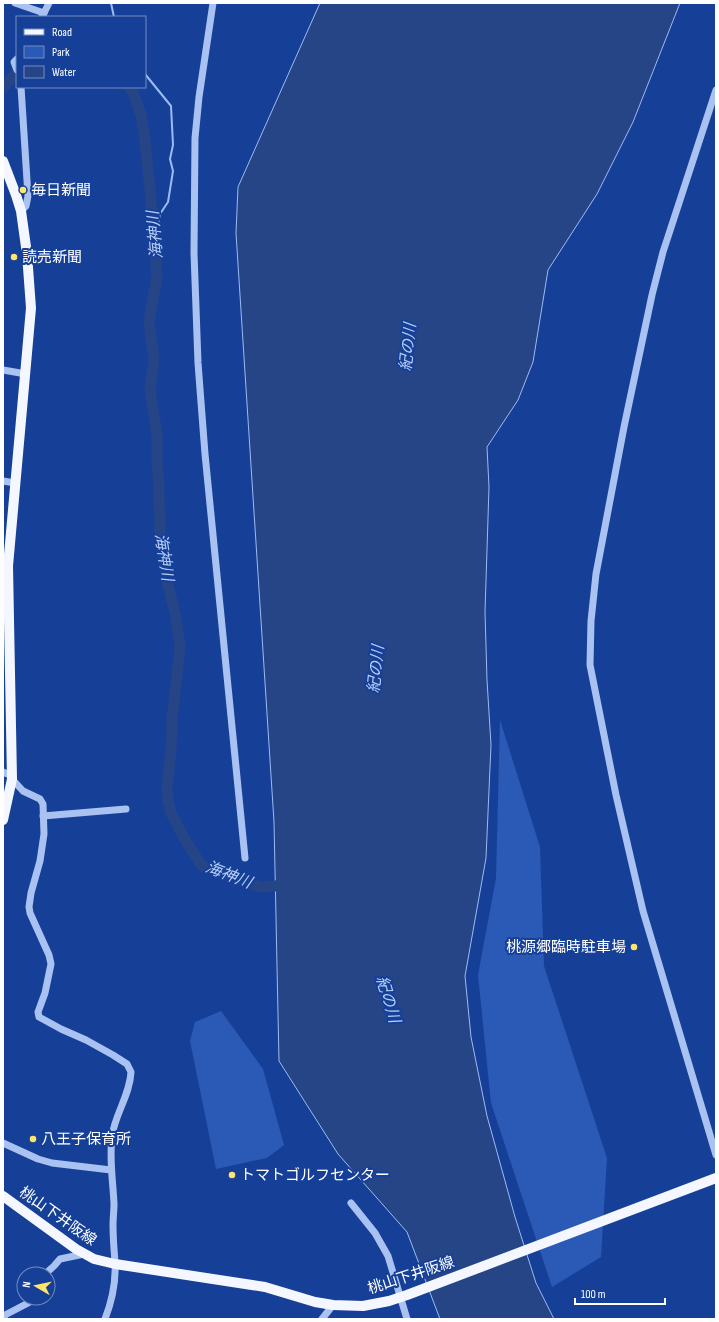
<svg xmlns="http://www.w3.org/2000/svg" width="719" height="1322" viewBox="0 0 719 1322" font-family="'Sofia Sans Condensed','Noto Sans JP',sans-serif">
<rect width="100%" height="100%" fill="#164098"/>
<g fill="#2a59b6">
<polygon points="500,720 540,847 544,966 607,1158 601,1257 552,1287 491,1103 478,975 496,878"/>
<polygon points="221,1011 263,1069 284,1145 267,1158 216,1169 190,1041 195,1022"/>
</g>
<polygon fill="#264587" stroke="#9cbbf4" points="320,3 680,3 633,122 597,194 548,270 533,362 518,400 487,447 489,487 485,612 487,680 491,745 486,858 465,976 471,1037 487,1116 515,1217 536,1283 554,1319 440,1319 407,1232 338,1154 279,1061 274,822 236,233 238,187"/>
<g fill="none" stroke-linecap="round" stroke-linejoin="round">
<g stroke="#9cbbf4" stroke-width="2">
<polyline points="111,3 114,17"/>
<polyline points="145,74 171,106 173,145 170,159 173,171 168,202 160,214 154,243"/>
</g>
<g stroke="#264587" stroke-width="11">
<polyline points="3,87 17,73"/>
<polyline points="129,87 133,92 141,115 145,141 150,189 157,276 149,322 154,360 150,389 157,435 157,464 159,484 160,535 168,585 176,617 180,647 172,720 171,751 167,786 168,801 171,813 184,838 202,866 260,887 289,885"/>
</g>
<g stroke="#a9c2f2" stroke-width="7">
<polyline points="15,3 44,13"/>
<polyline points="213,3 199,97 195,138 194,253 198,363 205,454 245,858"/>
<polyline points="42,17 49,3"/>
<polyline points="17,59 14,62 17,70"/>
<polyline points="716,90 663,252 652,295 624,427 596,574 591,621 590,665 616,795 643,911 716,1155"/>
<polyline points="21,211 26,206 28,196 21,87"/>
<polyline points="3,370 26,374"/>
<polyline points="3,481 15,483"/>
<polyline points="3,772 12,776"/>
<path d="M 12,779 L 23,791 L 40,799 L 43,804 L 44,834 L 40,861 L 31,893 L 29,907 L 30,913 L 49,955 L 51,964 L 45,993 L 38,1012 L 39,1017 L 61,1029 L 86,1040 L 113,1055 L 127,1064 L 131,1072 C 130,1095 115,1114 112,1136 C 109,1159 113,1181 114,1204 C 114,1211 113,1218 113,1225 C 113,1237 114,1250 115,1262 C 116,1281 112,1301 105,1319"/>
<polyline points="43,816 126,809"/>
<polyline points="3,1143 38,1159 52,1163 111,1170"/>
<polyline points="351,1203 375,1233 388,1256 407,1319"/>
<polyline points="45,1274 54,1266 60,1259 84,1254"/>
<polyline points="4,1319 5,1315 30,1302 32,1298"/>
<polyline points="322,1319 333,1305"/>
</g>
<g stroke="#f4f7ff" stroke-width="10">
<polyline points="3,161 16,195 21,211 27,254 31,308 8,566 12,779 3,820"/>
<polyline points="3,1196 76,1249 94,1259 115,1264 265,1287 315,1302 333,1305 363,1306 389,1301 407,1295 716,1178"/>
</g>
</g>
<g fill="#ffe56a" stroke="#164098" stroke-width="1.5">
<circle cx="23" cy="190" r="4"/>
<circle cx="14" cy="257" r="4"/>
<circle cx="634" cy="947" r="4"/>
<circle cx="33" cy="1139" r="4"/>
<circle cx="232" cy="1175" r="4"/>
</g>
<g text-anchor="middle" stroke-width="4" stroke-linejoin="round" paint-order="stroke">
<g font-size="15" fill="#fff" stroke="#164098" text-anchor="start">
<text x="31" y="195">毎日新聞</text>
<text x="22" y="262">読売新聞</text>
<text x="626" y="952" text-anchor="end">桃源郷臨時駐車場</text>
<text x="41" y="1144">八王子保育所</text>
<text x="240" y="1180">トマトゴルフセンター</text>
</g>
<g font-size="15" fill="#fff" stroke="#164098">
<text transform="translate(58 1216) rotate(35)" y="5">桃山下井阪線</text>
<text transform="translate(411 1275) rotate(-18)" y="5">桃山下井阪線</text>
</g>
<g font-size="16" font-style="italic" fill="#b6cdf8" stroke="#164098">
<text transform="translate(154 235) rotate(-95)" y="6">海神川</text>
<text transform="translate(407 347) rotate(-84)" y="6">紀の川</text>
<text transform="translate(165 557) rotate(81)" y="6">海神川</text>
<text transform="translate(375 669) rotate(-84)" y="6">紀の川</text>
<text transform="translate(229 874) rotate(21)" y="6">海神川</text>
<text transform="translate(389 999) rotate(73)" y="6">紀の川</text>
</g>
</g>
<rect width="719" height="1322" fill="none" stroke="#ffffff" stroke-width="8"/>
<rect x="16" y="16" width="130" height="72" fill="#164098" stroke="#738cc1"/>
<rect x="24" y="29" width="20" height="6" fill="#f4f7ff" stroke="#738cc1"/>
<text x="52" y="36" font-size="12" fill="#ffffff">Road</text>
<rect x="24" y="46" width="20" height="12" fill="#2a59b6" stroke="#738cc1"/>
<text x="52" y="56" font-size="12" fill="#ffffff">Park</text>
<rect x="24" y="66" width="20" height="12" fill="#264587" stroke="#738cc1"/>
<text x="52" y="76" font-size="12" fill="#ffffff">Water</text>
<g transform="translate(36 1286) rotate(279)"><circle r="19" fill="#164098" stroke="#738cc1"/>
<path d="M0-3L7 15L0 10L-7 15Z" fill="#ffe56a"/>
<text y="-6" font-size="11" font-weight="bold" text-anchor="middle" fill="#ffffff">N</text>
</g>
<path d="M575 1298v6h90v-6" fill="none" stroke="#ffffff" stroke-width="2"/>
<text x="581" y="1298" font-size="12" fill="#ffffff" stroke="#164098" stroke-width="3" paint-order="stroke">100 m</text>
</svg>
